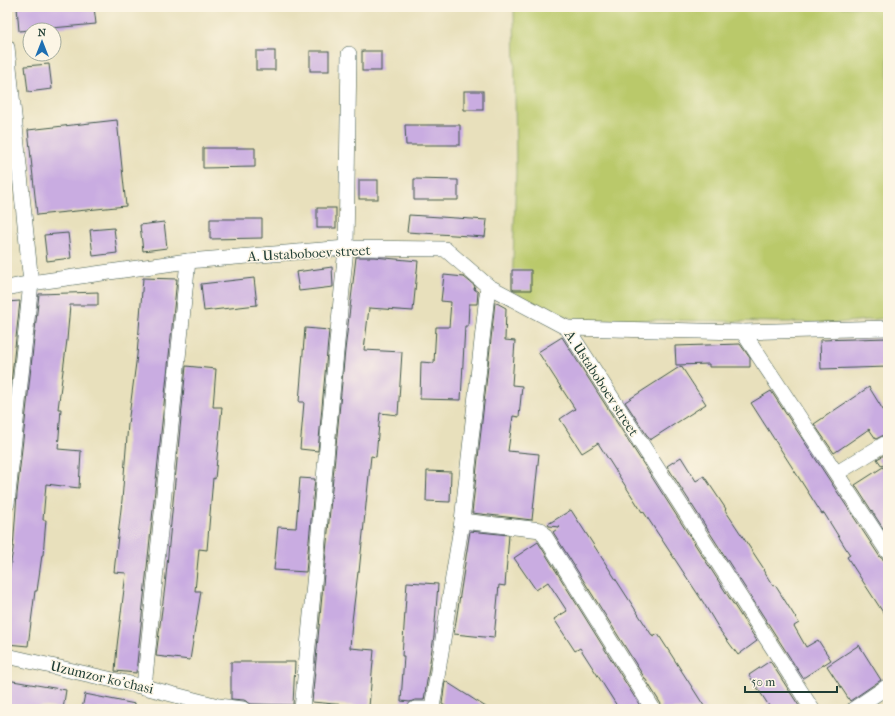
<svg xmlns="http://www.w3.org/2000/svg" width="895" height="716" viewBox="0 0 895 716" font-family="'IM FELL French Canon',serif">
<rect width="100%" height="100%" fill="#fcf5e5"/>
<filter id="ink" filterUnits="userSpaceOnUse"><feTurbulence type="fractalNoise" baseFrequency=".025" numOctaves="2"/><feDisplacementMap in="SourceGraphic" scale="8" xChannelSelector="R" yChannelSelector="G"/><feConvolveMatrix kernelMatrix="1 2 1 2 8 2 1 2 1" color-interpolation-filters="sRGB"/></filter>
<filter id="wash" filterUnits="userSpaceOnUse"><feTurbulence type="fractalNoise" baseFrequency=".012" numOctaves="4" result="noise"/><feDisplacementMap in="SourceGraphic" scale="16" xChannelSelector="R" yChannelSelector="G"/><feGaussianBlur stdDeviation="0.9" result="paint"/><feColorMatrix in="noise" values="0 0 0 0 0 0 0 0 0 0 0 0 0 0 0 0 0 1.4 0 .05"/><feComposite in="paint" operator="in"/></filter>
<g filter="url(#wash)">
<rect width="100%" height="100%" fill="#e8e0bc"/>
<polygon fill="#bac96b" stroke="#6c8350" points="514,7 888,7 888,318 837,323 654,320 578,321 542,308 512,291 516,172"/>
<g id="blocks">
<g fill="#c9ace1">
<polygon points="17,7 94,7 96,24 19,31"/>
<rect x="256" y="51" width="19" height="19"/>
<rect x="310" y="51" width="19" height="20"/>
<rect x="362" y="51" width="19" height="20"/>
<polygon points="49,64 52,89 28,92 25,66"/>
<rect x="464" y="91" width="19" height="19"/>
<polygon points="117,120 126,206 37,215 28,130"/>
<polygon points="405,125 460,125 460,145 406,145"/>
<polygon points="203,148 255,148 255,167 203,168"/>
<polygon points="414,179 458,180 458,200 414,200"/>
<rect x="359" y="180" width="19" height="19"/>
<rect x="317" y="208" width="19" height="20"/>
<polygon points="409,215 487,220 485,237 407,232"/>
<polygon points="210,219 262,219 262,238 210,239"/>
<polygon points="164,222 167,248 143,251 140,225"/>
<polygon points="114,228 117,253 93,256 90,230"/>
<polygon points="68,233 71,258 47,261 44,235"/>
<polygon points="356,257 374,257 418,261 413,311 369,308 364,350 402,352 398,415 380,413 376,457 371,456 359,572 358,572 352,621 350,648 374,650 369,707 312,702 345,350"/>
<polygon points="332,267 333,287 299,291 296,272"/>
<polygon points="512,270 531,270 531,290 514,290 512,289"/>
<polygon points="444,275 464,277 475,286 474,289 478,292 477,304 469,304 468,326 465,326 461,400 420,399 421,362 434,363 436,327 449,327 451,302 441,301"/>
<polygon points="143,278 177,279 136,673 115,671 117,646 126,573 114,572 122,500 128,424 137,355"/>
<polygon points="254,278 257,305 204,311 201,284"/>
<polygon points="98,292 98,305 70,305 67,340 58,409 61,409 58,449 81,451 79,488 46,484 43,520 46,520 43,555 42,555 37,591 35,591 28,646 7,644 7,587 13,549 17,494 39,294"/>
<polygon points="20,301 7,421 7,302"/>
<polygon points="495,302 506,308 505,340 515,341 512,385 522,386 519,417 513,416 508,451 539,454 532,520 472,513"/>
<polygon points="305,328 329,330 318,451 300,449 304,402 299,402"/>
<polygon points="562,337 757,641 738,655 721,632 703,602 643,511 642,512 598,443 582,453 560,419 575,409 538,352"/>
<polygon points="888,338 888,367 821,369 820,340"/>
<polygon points="740,344 750,358 750,367 709,367 709,364 676,365 675,346"/>
<polygon points="186,366 216,369 213,407 222,407 215,479 213,478 207,550 199,549 195,591 201,591 190,660 156,656 165,586"/>
<polygon points="681,366 706,404 650,440 625,402"/>
<polygon points="869,387 888,418 888,433 876,439 869,429 834,453 814,424"/>
<polygon points="771,391 880,557 884,560 888,561 888,620 847,557 850,555 824,513 822,514 751,403"/>
<polygon points="888,453 888,462 882,466 877,459"/>
<polygon points="681,457 696,481 704,476 726,509 725,510 764,569 763,570 773,586 775,585 799,623 794,626 806,647 818,640 831,660 803,678 667,466"/>
<polygon points="883,467 888,475 888,536 855,485"/>
<polygon points="427,471 451,472 450,502 426,501"/>
<polygon points="300,478 315,479 306,572 274,570 278,527 296,528"/>
<polygon points="571,510 653,637 658,634 706,709 662,709 661,704 553,532 560,527 549,526 548,524"/>
<polygon points="470,531 509,535 505,586 499,585 494,638 454,634"/>
<polygon points="538,542 642,709 619,709 580,648 575,651 554,619 567,611 548,582 536,590 514,558"/>
<polygon points="407,582 438,584 434,636 424,700 415,700 410,702 401,701 404,656 402,656"/>
<polygon points="859,645 881,680 850,701 827,666"/>
<polygon points="770,661 801,709 771,709 749,675"/>
<polygon points="231,662 295,662 293,705 251,704 244,700 231,699"/>
<polygon points="7,680 66,690 63,709 40,706 39,709 7,709"/>
<polygon points="445,681 489,709 450,709 442,704"/>
<polygon points="85,694 135,704 134,709 82,709"/>
</g>
</g>
</g>
<g filter="url(#ink)">
<use href="#blocks" fill-opacity="0" stroke="#3d5548" stroke-width="1"/>
<g fill="none" stroke-linecap="round" stroke-linejoin="round">
<g stroke="#3d5548" stroke-width="16">
<g id="minor">
<polyline points="7,47 31,283 7,504"/>
<polyline points="7,288 31,283 188,261 346,248 445,249 488,286 567,328 812,709"/>
<polyline points="567,328 743,332 888,328"/>
<polyline points="743,332 888,552"/>
<polyline points="837,473 888,442"/>
<polyline points="462,521 541,530 653,709"/>
<polyline points="7,656 144,687 218,706 243,709"/>
<polyline points="144,687 188,261"/>
<polyline points="432,708 462,521 488,286"/>
<polyline points="302,709 346,248 349,54"/>
<polyline points="415,709 433,709"/>
<polyline points="854,709 888,686"/>
</g>
</g>
<use href="#minor" stroke="#fff" stroke-width="15"/>
</g>
</g>
<g text-anchor="middle" stroke-width="3" stroke-linejoin="round" paint-order="stroke">
<g font-size="14" fill="#1f3d34" stroke="#fcf5e5">
<text transform="translate(309 253) rotate(-3)" y="5">A. Ustaboboev street</text>
<text transform="translate(602 383) rotate(57)" y="5">A. Ustaboboev street</text>
<text transform="translate(102 677) rotate(13)" y="5">Uzumzor ko'chasi</text>
</g>
</g>
<rect width="895" height="716" fill="none" stroke="#fcf5e5" stroke-width="24"/>
<g transform="translate(42 42)"><circle r="19" fill="#fcf5e5" stroke="#a4ab9e"/>
<path d="M0-3L7 15L0 10L-7 15Z" fill="#1f6fb2"/>
<text y="-6" font-size="11" font-weight="bold" text-anchor="middle" fill="#1f3d34">N</text>
</g>
<path d="M745 686v6h92v-6" fill="none" stroke="#1f3d34" stroke-width="2"/>
<text x="751" y="686" font-size="12" fill="#1f3d34" stroke="#fcf5e5" stroke-width="3" paint-order="stroke">50 m</text>
</svg>
